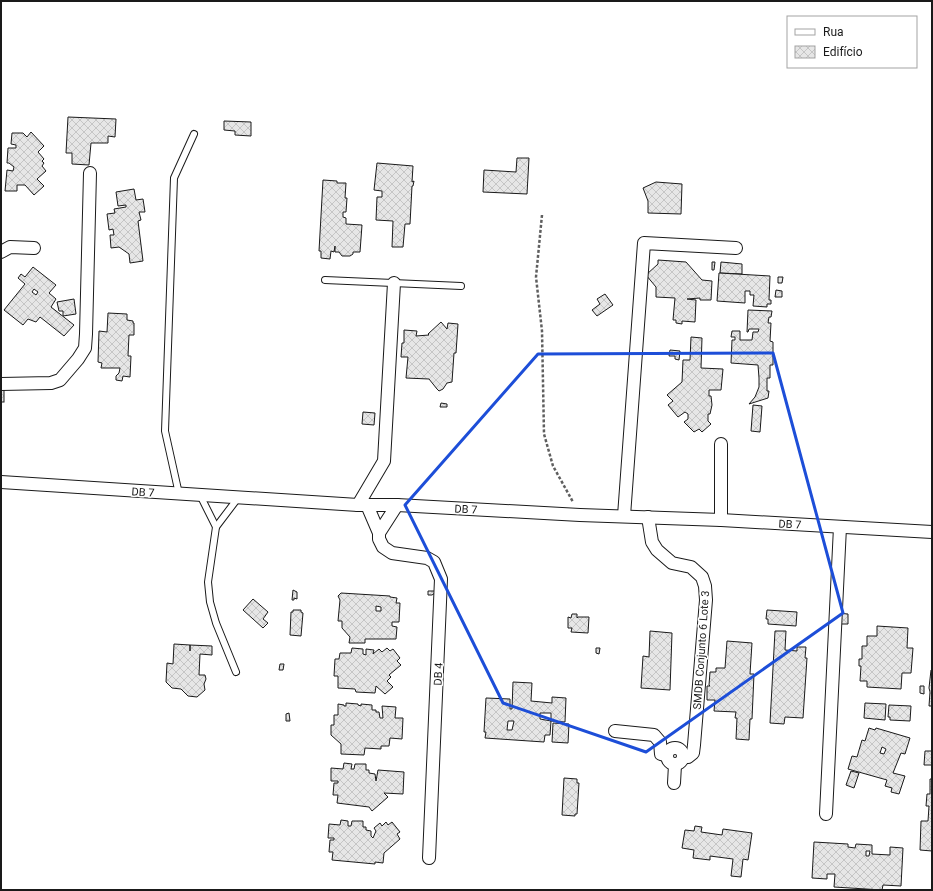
<svg xmlns="http://www.w3.org/2000/svg" width="933" height="891" viewBox="0 0 933 891" font-family="Roboto,sans-serif">
<defs>
<pattern id="building-cross-hatch" width="8" height="8" patternUnits="userSpaceOnUse"><rect width="8" height="8" fill="#e6e6e6"/><path d="M0 0l8 8M0 8l8-8" fill="none" stroke="#c5c5c5"/></pattern>
</defs>
<rect width="100%" height="100%" fill="#fff"/>
<g fill="url(#building-cross-hatch)" stroke="#1a1a1a" fill-rule="evenodd">
<polygon points="68,117 116,119 115,137 108,136 108,143 91,143 89,165 72,164 72,153 66,153"/>
<polygon points="224,121 251,122 251,136 235,135 235,131 224,130"/>
<polygon points="31,132 44,146 38,152 44,159 42,161 44,163 42,166 46,171 37,179 44,186 34,195 25,185 17,185 17,191 5,191 7,170 13,171 14,167 9,163 7,163 8,148 16,148 16,145 11,144 12,133 23,133 27,137"/>
<polygon points="517,158 529,158 527,194 483,192 484,170 516,172"/>
<polygon points="377,163 413,166 412,182 414,181 413,186 412,186 410,224 405,224 403,247 392,247 393,221 376,220 377,197 382,197 382,191 374,190"/>
<polygon points="323,180 337,181 337,183 346,183 345,198 347,198 346,212 343,212 343,217 346,218 346,224 362,225 360,252 353,252 353,254 350,256 342,256 339,252 335,252 335,246 334,252 331,251 330,259 321,258 321,251 319,251"/>
<polygon points="656,182 682,184 681,214 648,213 648,201 643,188"/>
<polygon points="134,189 136,200 143,199 145,212 139,212 141,220 138,221 143,261 130,263 129,254 119,247 111,248 110,235 114,235 113,229 109,230 107,214 115,213 114,209 126,207 126,205 118,206 116,192"/>
<polygon points="658,260 686,262 702,280 712,281 711,300 700,300 700,298 687,299 696,300 695,322 682,321 682,324 676,323 676,320 673,320 675,298 656,297 656,287 646,275 658,264"/>
<polygon points="712,262 715,262 714,270 712,270"/>
<polygon points="721,262 742,264 742,274 720,273"/>
<path d="M 33,267 L 56,285 L 49,293 L 56,299 L 51,307 L 74,325 L 64,336 L 40,317 L 36,322 L 28,319 L 23,325 L 4,310 L 25,284 L 18,278 L 21,274 L 25,277 ZM 34,289 L 38,292 L 36,295 L 32,292 Z"/>
<polygon points="719,273 770,276 769,300 771,300 771,304 767,304 767,307 753,306 754,295 750,295 750,291 745,291 745,303 717,301"/>
<polygon points="778,277 783,277 782,283 778,283"/>
<polygon points="776,290 782,291 782,297 775,297"/>
<polygon points="605,294 613,305 597,316 592,310 600,304 597,299"/>
<polygon points="74,299 76,314 63,316 63,311 59,311 57,302"/>
<polygon points="748,310 772,311 771,317 769,317 768,323 771,323 770,341 773,342 773,365 770,365 770,378 767,378 767,391 769,391 768,398 749,404 755,397 759,387 759,378 758,365 731,363 732,340 735,340 735,337 731,337 732,331 740,331 740,340 752,340 753,332 758,332 759,329 749,329 748,332 747,332"/>
<polygon points="108,313 127,314 127,320 133,321 133,323 134,323 134,335 129,335 128,356 131,356 130,377 123,376 122,381 116,380 116,376 119,373 120,368 101,368 102,363 98,362 99,331 107,332"/>
<polygon points="441,322 447,329 448,323 458,324 456,353 454,353 452,382 447,383 443,389 439,391 437,389 429,379 406,378 408,357 401,357 402,343 404,343 404,330 417,331 416,336 429,335 428,334"/>
<polygon points="691,337 702,338 701,368 723,369 721,390 709,390 709,396 711,396 712,405 710,414 708,414 708,421 711,424 702,432 699,429 694,432 684,422 688,419 688,414 685,412 678,417 668,405 673,401 667,395 682,382 683,360 690,360"/>
<polygon points="670,350 680,351 679,360 675,359 675,356 669,356"/>
<rect x="1" y="389" width="3" height="13"/>
<polygon points="441,403 447,404 447,407 440,407"/>
<polygon points="753,405 762,406 760,432 751,431"/>
<polygon points="363,412 375,413 374,425 362,424"/>
<polygon points="293,590 297,592 297,599 294,598 294,600 292,600"/>
<polygon points="428,591 435,591 435,593 432,595 428,595"/>
<path d="M 341,593 L 390,596 L 390,597 L 397,598 L 396,603 L 400,603 L 399,622 L 392,622 L 392,626 L 397,627 L 396,639 L 365,639 L 365,643 L 349,643 L 350,637 L 342,628 L 342,621 L 338,621 L 340,600 L 338,596 ZM 376,606 L 381,607 L 381,611 L 376,611 Z"/>
<polygon points="253,599 268,612 263,619 268,623 263,628 243,610"/>
<polygon points="293,610 301,610 301,612 303,613 301,636 290,635 291,612 293,612"/>
<polygon points="767,610 797,612 796,626 768,624 768,619 766,619"/>
<polygon points="836,613 848,614 848,624 841,624"/>
<polygon points="572,614 577,614 577,618 578,617 589,617 588,633 571,632 572,628 568,628 568,617 571,618"/>
<polygon points="877,626 908,628 907,648 913,648 911,673 902,673 901,689 867,687 867,681 860,681 861,666 859,666 859,659 862,659 862,646 867,646 867,636 877,636"/>
<polygon points="650,631 672,633 670,690 641,688 643,656 649,657"/>
<polygon points="775,631 786,631 785,650 797,651 797,647 806,647 805,658 807,658 803,718 785,717 784,724 770,723"/>
<polygon points="727,641 752,643 750,674 754,674 752,719 750,719 749,740 736,739 737,718 735,718 736,712 714,711 715,700 707,700 707,686 710,686 709,685 710,672 716,672 716,668 725,668"/>
<polygon points="174,644 190,645 190,651 190,645 212,646 212,655 200,654 199,675 205,675 206,679 204,684 205,690 197,697 188,696 181,689 172,688 166,682 167,663 173,664"/>
<polygon points="352,648 363,649 363,654 366,655 366,649 374,650 373,654 379,649 382,652 387,648 390,651 393,649 400,658 397,661 401,665 389,675 391,677 387,681 393,687 385,694 376,686 375,693 356,692 355,689 338,688 338,676 334,676 335,659 339,659 340,653 351,653"/>
<polygon points="596,648 600,648 599,654 596,653"/>
<polygon points="280,664 284,664 283,670 279,670"/>
<polygon points="931,670 932,670 932,706 929,706 930,692 929,688"/>
<path d="M 513,682 L 532,683 L 531,701 L 552,703 L 552,697 L 566,698 L 565,722 L 551,721 L 550,735 L 545,735 L 544,742 L 485,738 L 486,732 L 484,732 L 486,698 L 510,699 L 510,709 L 512,709 ZM 540,713 L 551,713 L 551,721 L 540,719 ZM 508,721 L 514,721 L 512,730 L 507,730 Z"/>
<polygon points="920,686 924,686 924,694 920,693"/>
<polygon points="346,703 358,704 358,705 361,706 361,704 372,705 372,710 376,710 376,712 379,712 380,718 383,718 382,706 396,707 395,718 403,718 402,739 390,738 389,746 381,746 381,749 365,748 364,755 341,754 341,744 331,735 331,725 334,725 334,715 338,715 338,704 344,705 344,706 346,706"/>
<polygon points="865,703 886,704 885,720 864,718"/>
<polygon points="889,705 911,706 910,721 890,720 890,717 888,717"/>
<polygon points="289,713 290,721 286,721 286,714"/>
<polygon points="553,723 569,724 568,743 552,742"/>
<path d="M 869,728 L 875,730 L 876,728 L 910,738 L 905,754 L 901,753 L 893,773 L 905,776 L 899,794 L 891,792 L 892,788 L 885,786 L 887,780 L 848,769 L 852,756 L 857,757 L 862,740 L 865,741 ZM 882,747 L 886,749 L 884,754 L 880,753 Z"/>
<polygon points="925,751 932,751 932,765 924,765"/>
<polygon points="344,763 352,764 351,769 354,769 355,764 366,764 366,770 369,770 369,773 375,774 376,781 378,770 404,772 403,794 384,793 388,797 372,811 369,807 337,803 338,795 333,795 334,783 338,783 338,781 331,781 331,768 343,769"/>
<polygon points="851,771 859,773 854,788 846,785"/>
<polygon points="564,778 577,779 577,783 579,783 577,814 575,814 575,816 562,815"/>
<polygon points="930,779 932,779 932,851 920,850 921,821 928,821 929,806 926,806 927,794 930,794"/>
<polygon points="341,820 348,821 348,826 351,826 352,821 363,821 363,827 366,827 366,830 371,831 371,836 373,838 376,831 374,828 380,823 382,826 386,822 388,825 392,822 400,832 397,834 400,839 384,853 383,863 375,862 375,864 332,860 333,852 329,852 330,840 334,840 334,838 328,838 329,824 340,825"/>
<polygon points="695,826 702,827 701,832 722,835 723,829 752,833 748,860 743,859 741,877 731,876 733,859 710,856 710,860 693,858 694,850 682,848 685,830 694,831"/>
<path d="M 814,842 L 848,844 L 848,847 L 855,848 L 856,844 L 872,845 L 872,854 L 890,855 L 890,847 L 903,848 L 901,886 L 883,885 L 882,890 L 834,887 L 835,874 L 827,874 L 827,879 L 812,878 ZM 866,851 L 870,851 L 869,856 L 866,856 Z"/>
</g>
<g fill="none" stroke-linecap="round" stroke-linejoin="round">
<g stroke="#1a1a1a" stroke-width="8">
<g id="lane">
<polyline points="325,280 461,286"/>
<polyline points="179,494 165,431 174,178 194,134"/>
<polyline points="200,495 216,527"/>
<polyline points="236,672 216,623 210,602 208,582 216,527 238,498"/>
</g>
</g>
<g stroke="#1a1a1a" stroke-width="14">
<g id="street">
<polyline points="1,252 10,247 34,248"/>
<polyline points="1,384 51,383 60,380 78,359 85,348 86,334 90,173"/>
<polyline points="1,482 358,505 397,505 580,515 721,520 932,532"/>
<polyline points="358,505 384,461 394,283"/>
<polyline points="367,505 379,533 379,539 383,547 392,553 427,558 434,562 441,579 429,858"/>
<polyline points="624,516 644,243 736,248"/>
<polyline points="648,517 652,542 657,550 672,563 691,567 702,577 705,586 706,600 694,745 693,753 688,757 683,756"/>
<polyline points="721,520 721,444"/>
<polyline points="379,533 397,505"/>
<polyline points="615,731 654,735 660,742 661,754 667,755"/>
<circle cx="675" cy="756" r="8"/>
<polyline points="674,783 675,765"/>
<polyline points="826,814 840,527"/>
</g>
</g>
<polyline stroke="#5f5f5f" stroke-width="2.5" stroke-dasharray="3 2" stroke-linecap="butt" points="542,215 536,277 542,331 544,434 553,466 573,502"/>
<use href="#lane" stroke="#fff" stroke-width="6"/>
<use href="#street" stroke="#fff" stroke-width="12"/>
</g>
<path fill="none" stroke="#1d4ed8" stroke-width="3" stroke-linejoin="round" d="M 773,353 L 843,613 L 646,752 L 503,703 L 405,505 L 538,354 Z"/>
<g text-anchor="middle" stroke-width="3" stroke-linejoin="round" paint-order="stroke">
<g font-size="11" fill="#1a1a1a" stroke="#fff">
<text transform="translate(143 492) rotate(4)" y="4">DB 7</text>
<text transform="translate(466 509) rotate(3)" y="4">DB 7</text>
<text transform="translate(790 524) rotate(3)" y="4">DB 7</text>
<text transform="translate(701 650) rotate(-86)" y="4">SMDB Conjunto 6 Lote 3</text>
<text transform="translate(438 674) rotate(-87)" y="4">DB 4</text>
</g>
</g>
<rect width="933" height="891" fill="none" stroke="#1a1a1a" stroke-width="4"/>
<rect x="787" y="16" width="130" height="52" fill="#ffffff" stroke="#a3a3a3"/>
<rect x="795" y="29" width="20" height="6" fill="#ffffff" stroke="#a3a3a3"/>
<text x="823" y="36" font-size="12" fill="#1a1a1a">Rua</text>
<rect x="795" y="46" width="20" height="12" fill="url(#building-cross-hatch)" stroke="#a3a3a3"/>
<text x="823" y="56" font-size="12" fill="#1a1a1a">Edifício</text>
</svg>
